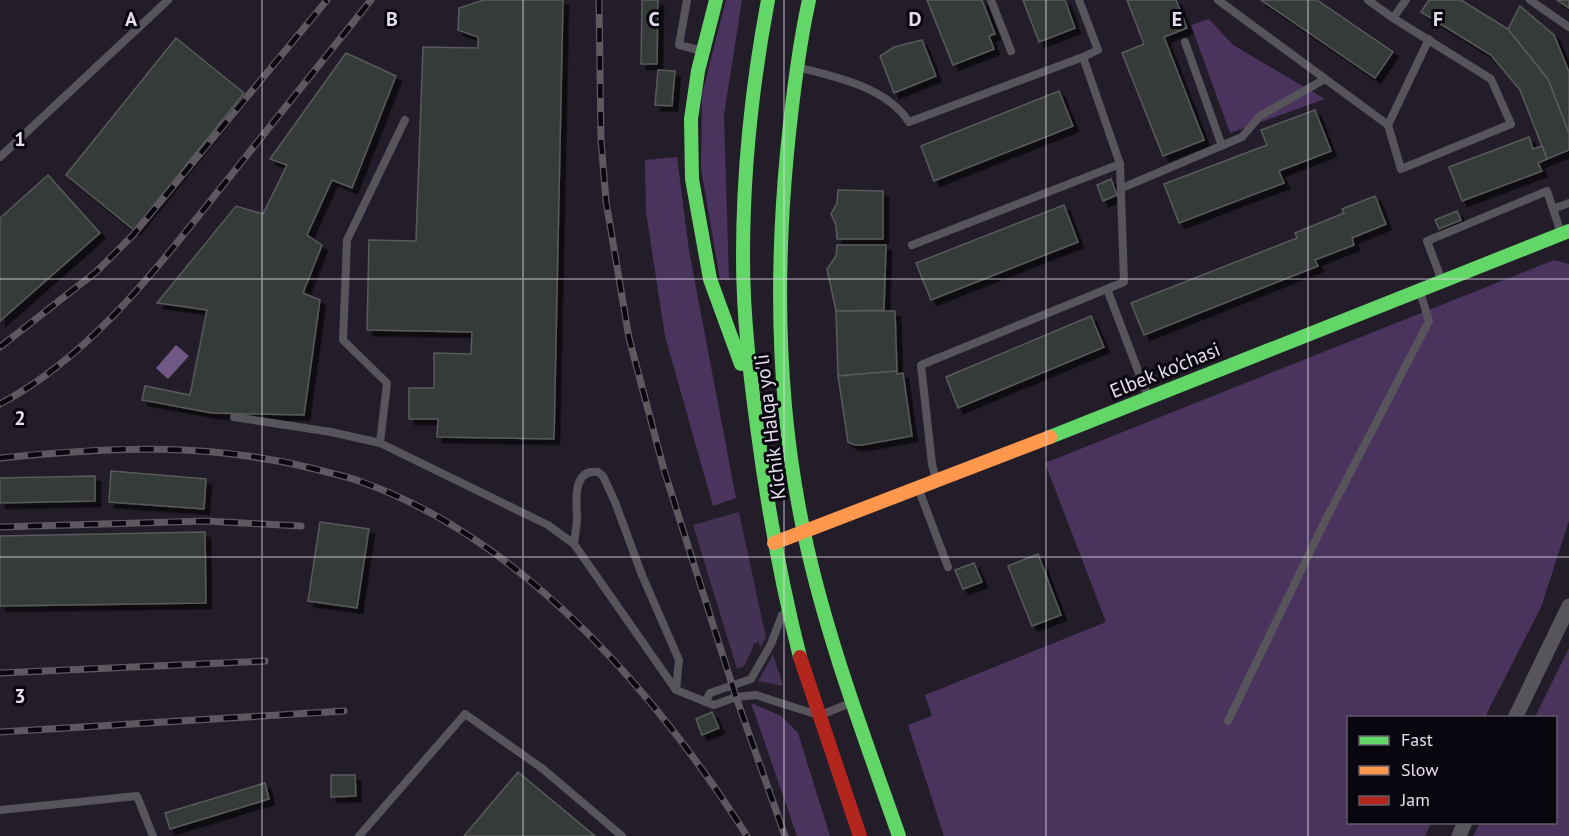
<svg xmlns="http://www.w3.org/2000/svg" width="1569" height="836" viewBox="0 0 1569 836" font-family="'PT Sans',sans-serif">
<defs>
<filter id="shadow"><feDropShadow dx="5.5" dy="5.5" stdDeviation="0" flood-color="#0009"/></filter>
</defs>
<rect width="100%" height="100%" fill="#231d29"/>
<g fill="#433253">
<polygon points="739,512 766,638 760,648 759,642 753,644 753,648 744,666 737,669 693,525"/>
<polygon points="773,654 783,686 758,681"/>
</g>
<g fill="#4a345e">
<polygon points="726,0 742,0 724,115 729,280 720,279 701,169 702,94"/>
<polygon points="1209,19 1233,45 1325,99 1230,133 1191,25"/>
<polygon points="677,157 689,251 736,498 713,506 665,336 646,212 645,160"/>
<polygon points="1554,260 1569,264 1569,521 1541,607 1485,717 1348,718 1348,822 1431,823 1425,836 944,836 908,725 932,716 925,695 1106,622 1045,463"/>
<polygon points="1569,648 1569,836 1473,836 1480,823 1556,822 1556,718 1535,717"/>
<polygon points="751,703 781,716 798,733 830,836 797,836"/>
</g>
<polygon fill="#6f5886" points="176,345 189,356 168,379 156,368"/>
<g fill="#353b39" stroke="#585a5b" stroke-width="1.5" filter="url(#shadow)">
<polygon points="484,0 563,0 554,439 437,437 438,419 409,419 409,388 434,388 434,353 471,354 472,332 367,330 369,240 416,241 423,47 478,48 478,37 458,30 459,8"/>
<polygon points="642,0 658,0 657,64 641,64"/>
<polygon points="927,0 982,0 995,34 989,36 994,49 953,65"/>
<polygon points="1023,0 1065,0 1075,28 1039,42"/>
<polygon points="1127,0 1176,0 1187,28 1164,37 1204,140 1163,156 1122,53 1144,44"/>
<polygon points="1261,0 1317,0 1393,52 1375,78"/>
<polygon points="1429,0 1461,0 1508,29 1548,79 1569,133 1569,150 1547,159 1520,90 1491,55 1421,12"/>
<polygon points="1557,0 1569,0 1569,8"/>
<polygon points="1520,6 1554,35 1569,72 1569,133 1548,79 1508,29"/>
<polygon points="176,38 244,93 134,230 66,175"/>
<polygon points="922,40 936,76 894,93 880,56 894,47"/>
<polygon points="346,53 396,76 352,188 332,180 307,235 322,245 303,293 320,300 304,415 212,413 142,400 145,386 190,395 207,310 157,303 236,206 263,214 287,165 270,159"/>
<polygon points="658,70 675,71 672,106 655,105"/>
<polygon points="1059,91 1073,126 934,181 921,146"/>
<polygon points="1315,110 1331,151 1279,171 1284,183 1179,223 1164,184 1267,145 1261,130"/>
<polygon points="1529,137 1533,149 1542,146 1547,159 1538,163 1542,171 1462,201 1449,167"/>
<polygon points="48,175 100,233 0,321 0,218"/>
<polygon points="1111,179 1117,195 1103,201 1097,185"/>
<polygon points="838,190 883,191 883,239 837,239 836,225 831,214 837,203"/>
<polygon points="1375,196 1386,224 1352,238 1354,245 1315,260 1318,266 1144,335 1131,303 1297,238 1295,233 1344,213 1342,209"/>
<polygon points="1064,205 1078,242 931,300 916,263"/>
<polygon points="1457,211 1461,220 1439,229 1435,220"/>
<polygon points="837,245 886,245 884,310 836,311 827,269 836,256"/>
<polygon points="836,311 895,311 897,371 838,376"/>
<polygon points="1091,316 1104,347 958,408 946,377"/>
<polygon points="897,371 897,374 903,373 912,436 862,445 855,445 848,442 838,376"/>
<polygon points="111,471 206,479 204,509 109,502"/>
<polygon points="95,476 95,501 0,503 0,478"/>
<polygon points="320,522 369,529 357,608 308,601"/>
<polygon points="205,532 206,603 0,606 0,536"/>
<polygon points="1038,554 1061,615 1032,626 1008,566"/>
<polygon points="974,563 982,582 963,589 955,570"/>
<polygon points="712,712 719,728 702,735 696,719"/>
<polygon points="518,772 595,836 464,836"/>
<polygon points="331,775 355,775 356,796 331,797"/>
<polygon points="265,783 269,799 170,829 165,813"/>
</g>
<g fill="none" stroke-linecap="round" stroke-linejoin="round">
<g stroke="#57545b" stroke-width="8">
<polyline points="687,0 679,45 699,50"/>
<polyline points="991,0 1011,51"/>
<polyline points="1079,0 1098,50 1083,57"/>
<polyline points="1218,0 1388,125 1401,169 1511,124 1491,79 1393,18 1368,0"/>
<polyline points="1530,0 1569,27"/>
<polyline points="1393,18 1406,0"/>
<polyline points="1185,42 1222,146"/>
<path d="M 801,68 C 838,77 887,88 909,122 L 1083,57 L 1120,164 L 1124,282 L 921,365 L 932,464 L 936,480"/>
<polyline points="405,120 347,240 343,340 387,383 380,443 548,525 574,544 676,690 714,705 736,697 756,695 812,713"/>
<polyline points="1388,125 1429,39"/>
<polyline points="0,157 168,0"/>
<polyline points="1122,188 1242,137 1260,116 1325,79"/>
<polyline points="1553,209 1569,203"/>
<polyline points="912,245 1120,164"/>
<polyline points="1442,281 1427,241 1547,191 1561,233"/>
<polyline points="1107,289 1148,397"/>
<polyline points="234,417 331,432 380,443"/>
<polyline points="919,490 948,567"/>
<path d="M 574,544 C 575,535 577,525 577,516 C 576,501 573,468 598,472 L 603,476 L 615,502 L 642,575 L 679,660 L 676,690"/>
<polyline points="705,702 710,693 751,679 771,644 782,615"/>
<polyline points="823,714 848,704"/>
<polyline points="1228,721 1325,521 1429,321 1420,292"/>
<polyline points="0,810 137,796 153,836"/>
<polyline points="359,836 465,714 543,769 622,836"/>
</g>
<g stroke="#57545b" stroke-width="15">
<polyline points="1515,718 1569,606"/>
<polyline points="1459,836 1465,822"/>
</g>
<g stroke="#63d668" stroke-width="14">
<polyline points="716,0 698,71 691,119 692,179 710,279 741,364"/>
<path d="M 768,0 C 752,85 743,171 743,257 C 743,316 750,375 758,434 C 768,509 781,583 800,657"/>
<path d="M 809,0 C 798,50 792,102 787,153 C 775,280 777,407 804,533 C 826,636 864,736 899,836"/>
<polyline points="1050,437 1569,231"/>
</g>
<polyline stroke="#ff974d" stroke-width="14" points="774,543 1050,437"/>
<polyline stroke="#b3261e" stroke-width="14" points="800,657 860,836"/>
<g stroke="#5e5960" stroke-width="7">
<g id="rail">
<polyline points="599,0 601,140 606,201 629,338 664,470 736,697 785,836"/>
<polyline points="0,347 96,272 133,235 327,0"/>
<path d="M 0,404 C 92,355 156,269 220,189 C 270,126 321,63 371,0"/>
<path d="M 0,458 C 109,447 208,442 315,469 C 330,473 345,476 359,481 C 523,538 656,693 747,836"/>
<polyline points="0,527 206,521 301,526"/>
<polyline points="0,673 265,661"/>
<polyline points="0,732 344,711"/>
</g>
</g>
<use href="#rail" stroke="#0a060f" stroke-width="4.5" stroke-dasharray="14" stroke-linecap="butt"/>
</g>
<path fill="none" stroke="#e5deed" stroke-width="1.5" stroke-opacity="0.55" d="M 262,0 L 262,836M 523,0 L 523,836M 784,0 L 784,836M 1046,0 L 1046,836M 1308,0 L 1308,836M 0,279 L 1569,279M 0,557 L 1569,557"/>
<g text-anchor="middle" stroke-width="6" stroke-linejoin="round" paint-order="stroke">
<g font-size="20" fill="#e5deed" stroke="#0a060f">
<text transform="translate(1165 370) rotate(-22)" y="7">Elbek ko'chasi</text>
<text transform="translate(770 427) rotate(-97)" y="7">Kichik Halqa yo'li</text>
</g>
</g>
<g font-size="20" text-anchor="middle" font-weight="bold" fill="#e5deed" stroke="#0a060f" stroke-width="6" stroke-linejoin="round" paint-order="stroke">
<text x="131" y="26">A</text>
<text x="392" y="26">B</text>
<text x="654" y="26">C</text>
<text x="915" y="26">D</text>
<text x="1177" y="26">E</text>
<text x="1438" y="26">F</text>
<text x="20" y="146">1</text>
<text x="20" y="425">2</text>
<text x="20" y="703">3</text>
</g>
<rect x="1347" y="716" width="210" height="108" fill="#0a060f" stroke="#625c68" stroke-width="1.5"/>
<rect x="1359" y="736" width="30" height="9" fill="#63d668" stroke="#625c68" stroke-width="1.5"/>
<text x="1401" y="746" font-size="18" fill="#e5deed">Fast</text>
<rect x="1359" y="766" width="30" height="9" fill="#ff974d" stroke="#625c68" stroke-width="1.5"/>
<text x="1401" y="776" font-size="18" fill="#e5deed">Slow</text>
<rect x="1359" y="796" width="30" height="9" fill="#b3261e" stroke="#625c68" stroke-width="1.5"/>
<text x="1401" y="806" font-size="18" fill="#e5deed">Jam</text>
</svg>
